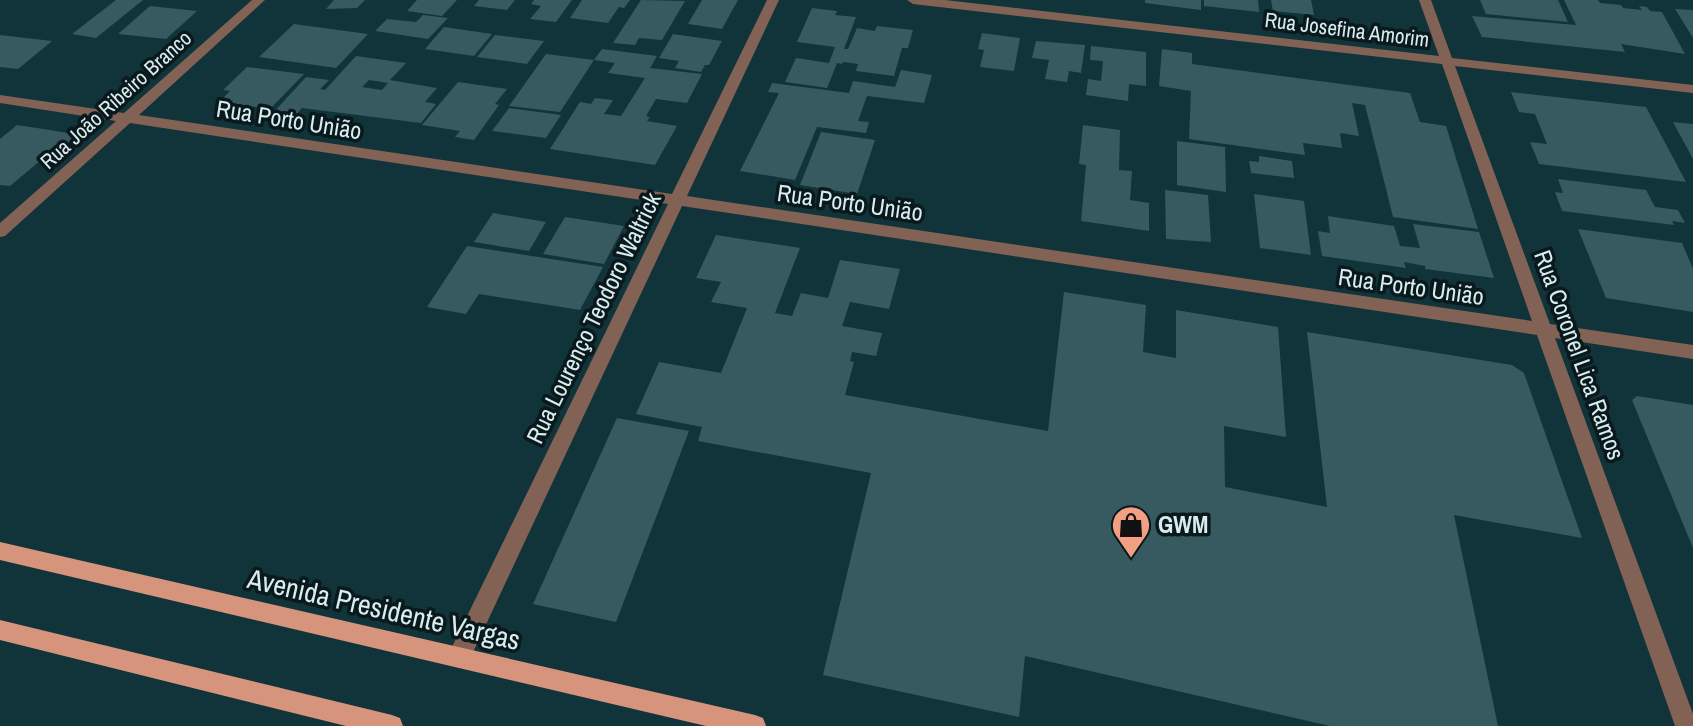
<svg xmlns="http://www.w3.org/2000/svg" width="1693" height="726" viewBox="0 0 1693 726" font-family="'Archivo Narrow',sans-serif">
<rect width="100%" height="100%" fill="#11333a"/>
<g fill="#375a61" fill-rule="evenodd">
<polygon points="116,0 143,0 96,38 72,34"/>
<polygon points="334,0 365,0 357,8 326,9"/>
<polygon points="417,0 457,0 442,16 407,11"/>
<polygon points="479,0 515,0 507,10 474,6"/>
<polygon points="534,0 572,0 556,22 530,19 541,6 531,4"/>
<polygon points="582,0 630,0 624,8 619,7 608,23 570,18"/>
<polygon points="641,0 685,1 662,40 639,38 635,45 613,43"/>
<polygon points="702,0 738,0 722,29 688,24"/>
<polygon points="1145,0 1201,0 1201,10 1145,3"/>
<polygon points="1204,0 1258,0 1259,12 1204,6"/>
<polygon points="1271,0 1311,0 1314,15 1273,11"/>
<polygon points="1480,0 1558,0 1568,22 1486,14"/>
<polygon points="1564,0 1598,0 1600,3 1621,5 1623,8 1642,10 1639,6 1647,7 1650,11 1662,12 1685,54 1621,44 1625,52 1482,37 1472,16 1576,25"/>
<polygon points="150,6 197,11 166,39 118,34"/>
<polygon points="812,8 837,11 835,15 856,17 844,49 848,49 857,28 875,31 877,26 913,30 908,48 902,48 894,76 856,71 858,64 843,62 842,64 837,63 827,88 785,82 796,58 829,63 835,47 797,42"/>
<polygon points="1675,9 1693,10 1693,38"/>
<polygon points="423,15 448,18 428,39 375,31 387,19 416,22"/>
<polygon points="294,24 368,34 336,68 259,57"/>
<polygon points="444,27 492,34 474,56 425,49"/>
<polygon points="982,33 1020,38 1014,71 980,67 984,50 978,49"/>
<polygon points="673,34 722,41 709,65 705,65 701,72 675,68 679,61 659,58"/>
<polygon points="0,35 52,41 18,69 0,67"/>
<polygon points="495,35 544,41 527,64 477,57"/>
<polygon points="1036,41 1085,45 1081,73 1069,71 1067,82 1045,79 1049,60 1032,58"/>
<polygon points="1091,46 1146,52 1146,86 1129,84 1128,101 1086,95 1088,79 1101,81 1103,61 1090,60"/>
<polygon points="602,49 657,56 650,68 702,74 687,103 656,99 646,116 650,117 647,121 677,126 655,165 550,149 580,102 591,104 595,98 613,100 604,114 621,116 645,78 608,73 615,63 594,60 560,112 509,106 546,54 594,60"/>
<polygon points="1162,49 1192,53 1192,64 1410,93 1420,122 1446,126 1478,229 1393,217 1365,105 1352,103 1359,136 1340,133 1342,148 1303,143 1305,155 1189,139 1191,91 1159,86"/>
<path d="M 356,56 L 406,63 L 390,80 L 437,88 L 425,102 L 436,104 L 421,123 L 302,108 L 294,117 L 272,114 L 306,77 L 329,80 L 320,89 L 325,90 ZM 369,80 L 388,83 L 382,90 L 362,87 Z"/>
<polygon points="247,67 304,74 270,109 219,102 230,91 223,90"/>
<polygon points="901,70 932,75 924,103 867,96 858,121 869,122 866,133 817,127 795,180 740,171 779,93 768,92 772,83 849,93 853,81 895,87"/>
<polygon points="458,82 507,89 495,104 499,105 474,140 455,137 460,131 422,125"/>
<polygon points="1511,92 1646,107 1686,182 1539,164 1530,142 1547,144 1535,114 1519,112"/>
<polygon points="509,108 561,115 546,138 492,131"/>
<polygon points="1673,122 1693,124 1693,159"/>
<polygon points="17,125 50,130 79,135 50,161 41,160 10,186 0,185 0,139"/>
<polygon points="1083,125 1120,130 1119,170 1132,171 1130,200 1149,203 1149,231 1081,221 1086,165 1079,164"/>
<polygon points="821,132 875,140 857,194 800,185"/>
<polygon points="1177,141 1225,147 1226,192 1177,185"/>
<polygon points="1259,156 1292,161 1294,178 1251,173 1249,161 1259,162"/>
<polygon points="1558,179 1646,190 1655,207 1678,210 1685,223 1672,221 1674,225 1562,211 1555,192 1563,193"/>
<polygon points="1165,190 1208,195 1211,242 1166,239"/>
<polygon points="1254,194 1304,201 1311,255 1260,248"/>
<polygon points="493,213 546,222 529,251 474,242"/>
<polygon points="1328,216 1394,226 1400,246 1420,248 1413,224 1479,232 1494,278 1425,269 1425,266 1404,262 1406,268 1322,256 1318,231 1330,233"/>
<polygon points="565,217 624,226 604,264 543,254"/>
<polygon points="1578,229 1682,243 1693,269 1693,312 1606,298"/>
<polygon points="716,235 800,248 775,313 792,316 801,293 828,298 840,260 900,269 889,309 850,302 842,326 882,333 876,356 852,352 850,361 854,362 845,395 1048,431 1064,292 1146,305 1143,352 1176,358 1176,310 1278,327 1286,437 1224,426 1225,487 1327,507 1307,332 1512,365 1524,373 1582,538 1454,515 1498,726 1330,726 1025,656 1019,717 823,675 871,473 698,441 702,427 636,414 659,362 721,373 747,308 711,302 721,282 696,278"/>
<polygon points="467,246 603,267 580,310 479,294 466,314 427,307"/>
<polygon points="1637,396 1693,405 1693,548 1632,400"/>
<polygon points="617,418 689,431 616,622 533,604"/>
</g>
<g fill="none" stroke-linecap="round" stroke-linejoin="round">
<polygon fill="#836256" fill-rule="evenodd" points="252,0 265,0 139,115 672,194 767,0 779,0 687,196 1532,321 1442,64 913,4 907,0 945,0 1439,56 1419,0 1431,0 1452,58 1693,85 1693,93 1455,66 1550,324 1693,345 1693,359 1555,338 1693,714 1693,726 1675,726 1537,335 682,206 467,665 459,668 451,665 448,657 451,649 668,204 130,123 5,236 0,237 0,223 116,121 0,103 0,95 124,113"/>
<g fill="#d7947c" fill-rule="evenodd">
<polygon points="0,542 755,715 763,718 766,726 706,726 0,560"/>
<polygon points="0,620 392,715 400,718 403,726 346,726 0,640"/>
</g>
</g>
<defs>
<g id="shop-pin" transform="scale(2.0125)"><path d="M0 17L-7.5 6A9.5 9.5 0 1 1 7.5 6Z" fill="#f39f82" stroke="#0a191c"/><path d="M-5-2.5h2.3a2.7 3.5 0 0 1 5.4 0H5L5.5 6h-11ZM-1.5-2.5h3a1.5 2.3 0 0 0-3 0Z" fill="#111"/></g>
</defs>
<g fill-rule="evenodd">
<use href="#shop-pin" x="1131" y="525"/>
</g>
<g text-anchor="middle" stroke-width="7" stroke-linejoin="round" paint-order="stroke">
<g font-size="21" fill="#d9ecf0" stroke="#0a191c">
<text transform="translate(1347 30) rotate(7)" y="7">Rua Josefina Amorim</text>
<text transform="translate(116 100) rotate(-42)" y="7">Rua João Ribeiro Branco</text>
</g>
<g font-size="24" fill="#d9ecf0" stroke="#0a191c">
<text transform="translate(289 120) rotate(9)" y="8">Rua Porto União</text>
<text transform="translate(850 203) rotate(8)" y="8">Rua Porto União</text>
<text transform="translate(1411 287) rotate(8)" y="8">Rua Porto União</text>
<text transform="translate(594 318) rotate(-64)" y="8">Rua Lourenço Teodoro Waltrick</text>
<text transform="translate(1579 355) rotate(70)" y="8">Rua Coronel Lica Ramos</text>
</g>
<g font-size="24" font-weight="bold" fill="#d9ecf0" stroke="#0a191c" text-anchor="start">
<text x="1158" y="533">GWM</text>
</g>
<g font-size="28" fill="#d9ecf0" stroke="#0a191c">
<text transform="translate(384 609) rotate(13)" y="10">Avenida Presidente Vargas</text>
</g>
</g>
</svg>
